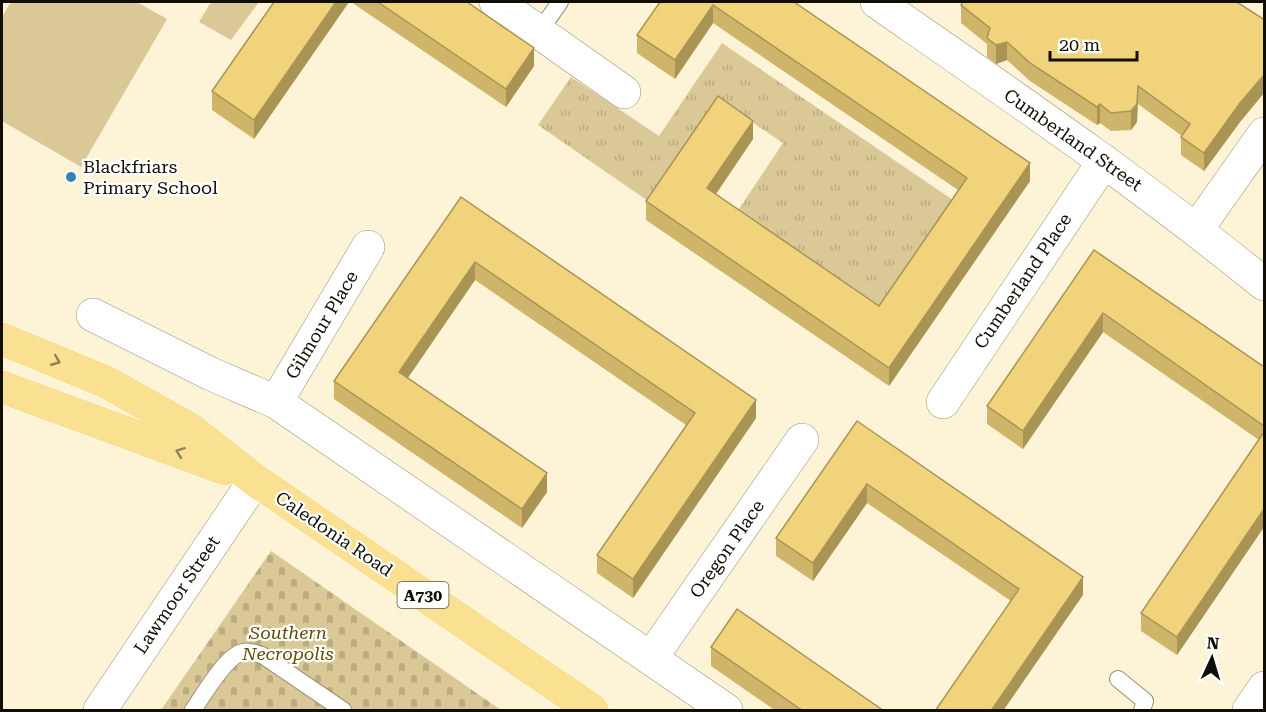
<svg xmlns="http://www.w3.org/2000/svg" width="1266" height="712" viewBox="0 0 1266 712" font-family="'Roboto Serif',serif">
<defs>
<pattern id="grass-tufts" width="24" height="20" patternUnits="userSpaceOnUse" patternTransform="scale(1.5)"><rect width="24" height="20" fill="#dac897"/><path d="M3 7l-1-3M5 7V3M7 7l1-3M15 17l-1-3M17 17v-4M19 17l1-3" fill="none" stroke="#baab81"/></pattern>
<pattern id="cemetery-stones" width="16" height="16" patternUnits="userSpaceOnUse" patternTransform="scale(1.5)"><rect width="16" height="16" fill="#dac897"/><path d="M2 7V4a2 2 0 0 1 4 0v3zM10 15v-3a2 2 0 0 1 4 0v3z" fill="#baab81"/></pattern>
</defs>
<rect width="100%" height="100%" fill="#fdf3d7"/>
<polygon fill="url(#grass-tufts)" points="722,43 956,202 882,310 737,212 783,143 718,99 648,201 538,125 571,77 659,136"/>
<polygon fill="url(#cemetery-stones)" points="271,551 501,710 161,710"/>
<g fill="#dac897">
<polygon points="11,2 137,2 167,19 81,167 2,121 2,17"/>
<polygon points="211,2 259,2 231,40 199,22"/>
</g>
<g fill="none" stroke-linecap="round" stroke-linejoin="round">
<g stroke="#9a9177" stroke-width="18">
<g id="lane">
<polyline points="539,32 560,2"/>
<polyline points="1118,679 1145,701 1142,710"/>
<path d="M 193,710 C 203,696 226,655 243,652 C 249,650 256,654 262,655 L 343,710"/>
</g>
</g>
<g stroke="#9a9177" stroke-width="34">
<g id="street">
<polyline points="496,2 624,92"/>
<path d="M 877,2 C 1008,93 1140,183 1264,284"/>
<polyline points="1197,229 1264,134"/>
<polyline points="93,315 211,374 276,402 726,710"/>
<polyline points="276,402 368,247"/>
<polyline points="943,402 1104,161"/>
<polyline points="651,658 802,440"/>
<polyline points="100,710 255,480"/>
<polyline points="1249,710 1264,688"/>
</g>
</g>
<g stroke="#fff" stroke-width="34">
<g id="primary">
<polyline points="2,339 106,382 190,429 255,480 592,710"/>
<polyline points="2,387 225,469"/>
</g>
</g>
<use href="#lane" stroke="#fff" stroke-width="16"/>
<use href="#street" stroke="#fff" stroke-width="33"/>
<use href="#primary" stroke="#fae192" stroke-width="33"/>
</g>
<g fill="#cfb56a">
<polygon points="274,2 349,2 254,139 212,110 212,91"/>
<polygon points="351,2 467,2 534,66 506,107"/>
<polygon points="660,2 794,2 1030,181 889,386 646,220 646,201 753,139 716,194 879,306 958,190 713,23 675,79 637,53 637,35"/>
<polygon points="961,5 1263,19 1264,17 1264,93 1240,122 1204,171 1181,155 1181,137 1182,136 1138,104 1137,122 1131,130 1111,131 1100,123 1097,125 1030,81 1007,60 996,64 987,57 987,44 961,23"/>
<polygon points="461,197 756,418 633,598 597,573 597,555 686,425 475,280 407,378 547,492 522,528 334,399 334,381"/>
<polygon points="1094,250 1264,367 1264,527 1177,655 1141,631 1141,613 1259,440 1103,332 1023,449 987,424 987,406"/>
<polygon points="857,421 1083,595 1011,601 867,503 813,581 776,556 776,538"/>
<polygon points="711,647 884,711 776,711 711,666"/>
</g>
<g fill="#a99456">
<polygon points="336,2 349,2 254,139 254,120"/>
<polygon points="713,5 713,23 675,79 675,60"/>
<polygon points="1007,42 1007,60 996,64 996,45"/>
<polygon points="534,48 534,66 506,107 506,89"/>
<polygon points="1264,75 1264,93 1240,122 1204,171 1204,153 1240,103"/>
<polygon points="1138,86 1137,122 1131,130 1131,111"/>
<polygon points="1100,104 1100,123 1097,125 1097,107"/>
<polygon points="753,121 753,139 707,207 707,188"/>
<polygon points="1030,163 1030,181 889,386 889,368"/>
<polygon points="475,262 475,280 399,391 399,372"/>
<polygon points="1103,313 1103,332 1023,449 1023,431"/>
<polygon points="756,400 756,418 633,598 633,579"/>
<polygon points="547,473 547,492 522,528 522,509"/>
<polygon points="867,484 867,503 813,581 813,563"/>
<polygon points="1264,509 1264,527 1177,655 1177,637"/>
<polygon points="1083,577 1083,595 1003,711 991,711"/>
</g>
<g fill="#f1d37b" stroke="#a99456" stroke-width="1.5">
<polygon points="274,2 336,2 254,120 212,91"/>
<polygon points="378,2 467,2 534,48 506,89"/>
<polygon points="660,2 794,2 1030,163 889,368 646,201 718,96 753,121 707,188 879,306 967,178 713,5 675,60 637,35"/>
<polygon points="963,2 1237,2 1263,19 1264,17 1264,75 1240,103 1204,153 1181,137 1190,124 1138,86 1137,104 1131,111 1111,113 1100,104 1097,107 1030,63 1007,42 996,45 987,38 990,28 961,5"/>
<polygon points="461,197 756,400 633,579 597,555 695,413 475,262 399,372 547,473 522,509 334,381"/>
<polygon points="1094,250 1264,367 1264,426 1103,313 1023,431 987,406"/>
<polygon points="857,421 1083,577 991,711 935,711 1019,589 867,484 813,563 776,538"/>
<polygon points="1264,432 1264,509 1177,637 1141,613"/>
<polygon points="737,609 884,711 803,711 711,647"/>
</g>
<defs><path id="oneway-chevron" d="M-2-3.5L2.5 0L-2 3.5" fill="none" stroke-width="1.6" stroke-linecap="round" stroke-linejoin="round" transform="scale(1.5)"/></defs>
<g stroke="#918253">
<use href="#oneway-chevron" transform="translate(56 361) rotate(22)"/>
<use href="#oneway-chevron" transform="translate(180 452) rotate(-159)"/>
</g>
<circle fill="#3481b4" stroke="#fff" stroke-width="2" cx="71" cy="177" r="6"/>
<g text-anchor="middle" stroke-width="4.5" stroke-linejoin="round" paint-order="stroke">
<rect fill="#fff" stroke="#585650" stroke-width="1.5" x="397.5" y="582" width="51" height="26" rx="4.5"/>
<g font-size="16" font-weight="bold" fill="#110e05">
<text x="423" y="601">A730</text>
</g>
<g font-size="18" fill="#110e05" stroke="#fff">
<text transform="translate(1073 140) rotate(35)" y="6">Cumberland Street</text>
<text transform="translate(1023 281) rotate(-56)" y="6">Cumberland Place</text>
<text transform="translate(322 325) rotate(-59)" y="6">Gilmour Place</text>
<text transform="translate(334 534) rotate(34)" y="6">Caledonia Road</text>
<text transform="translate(727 549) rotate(-55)" y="6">Oregon Place</text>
<text transform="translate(177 595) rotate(-56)" y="6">Lawmoor Street</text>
</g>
<g font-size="18" fill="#110e05" stroke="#fff" text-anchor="start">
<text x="83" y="173">Blackfriars<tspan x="83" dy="21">Primary School</tspan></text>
</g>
<g font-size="18" font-style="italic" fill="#604c02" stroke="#fff">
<text x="288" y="639">Southern<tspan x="288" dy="21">Necropolis</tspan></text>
</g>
</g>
<rect width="1266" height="712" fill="none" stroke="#110e05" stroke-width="6"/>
<g transform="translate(1212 658) rotate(4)" stroke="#ffffff" stroke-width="4.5" paint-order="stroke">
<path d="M0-4.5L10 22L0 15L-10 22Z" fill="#110e05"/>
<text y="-9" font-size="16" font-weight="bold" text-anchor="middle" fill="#110e05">N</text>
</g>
<path d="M1050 51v9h87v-9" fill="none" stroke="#110e05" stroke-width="3"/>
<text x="1059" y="51" font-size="18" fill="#110e05" stroke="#ffffff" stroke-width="4.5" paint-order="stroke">20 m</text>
</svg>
